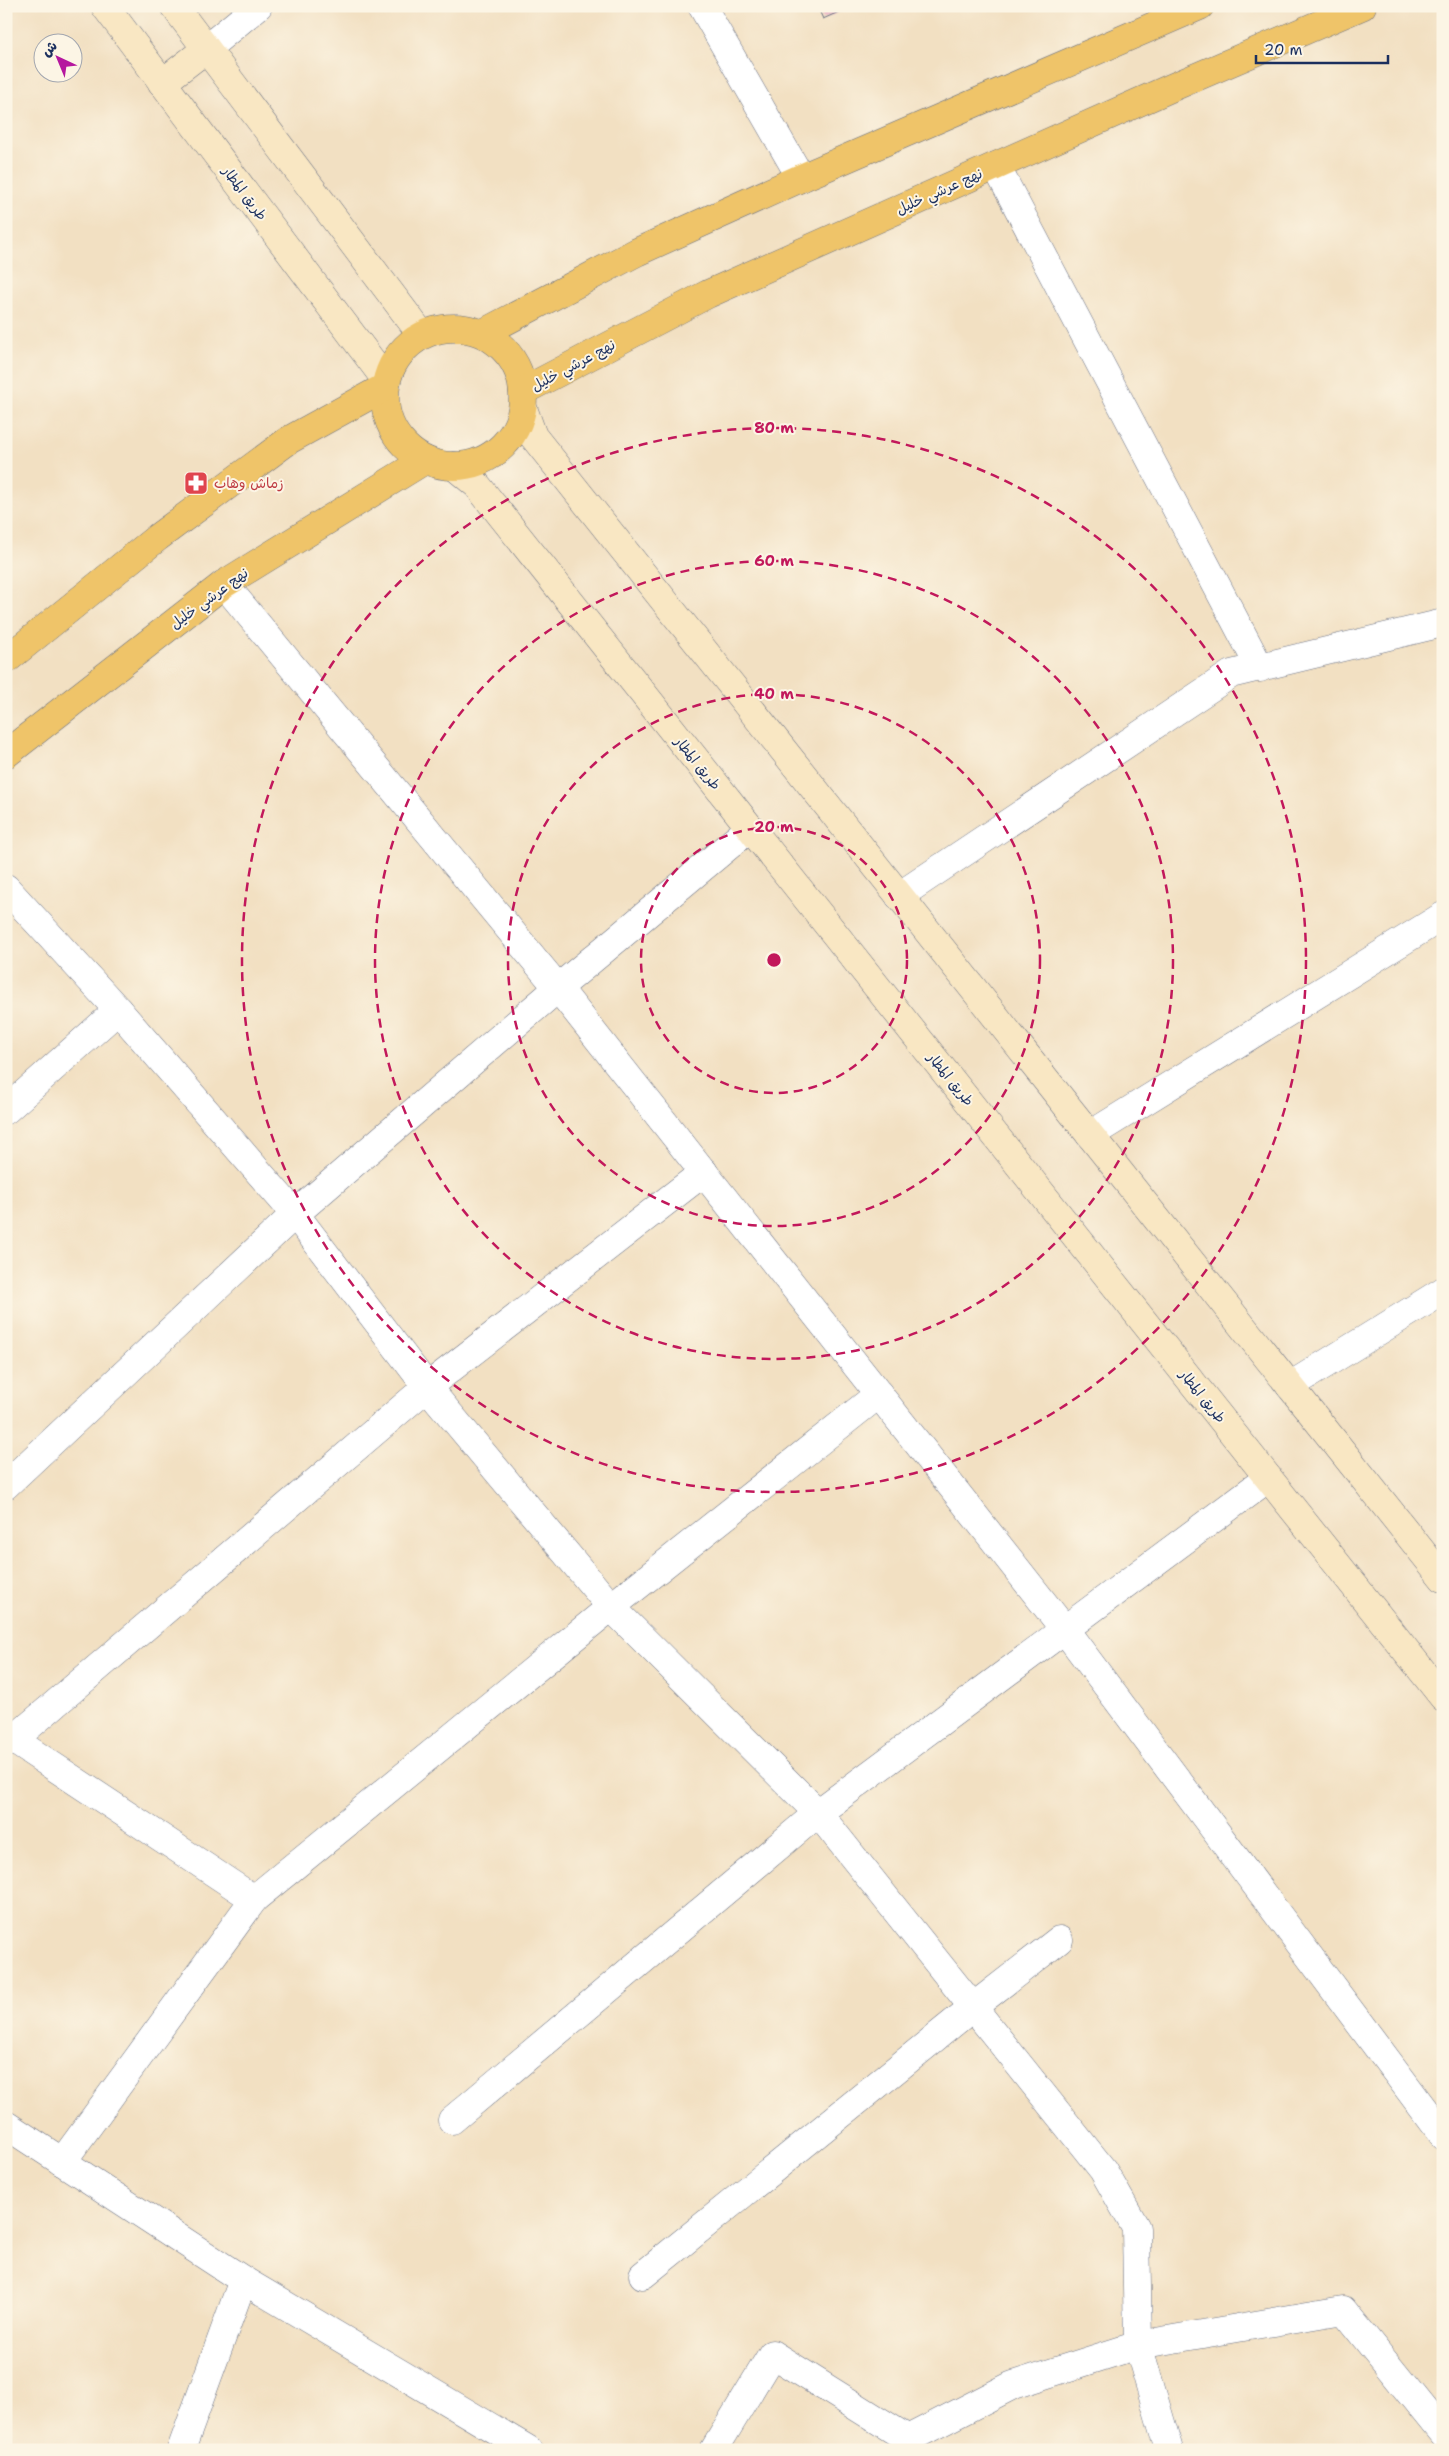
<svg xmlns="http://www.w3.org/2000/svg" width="1449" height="2456" viewBox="0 0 1449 2456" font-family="'Shantell Sans','Playpen Sans Arabic',sans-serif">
<rect width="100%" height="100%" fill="#fcf5e5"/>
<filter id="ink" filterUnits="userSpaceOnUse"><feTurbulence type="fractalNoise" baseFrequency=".02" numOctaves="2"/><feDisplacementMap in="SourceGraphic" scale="10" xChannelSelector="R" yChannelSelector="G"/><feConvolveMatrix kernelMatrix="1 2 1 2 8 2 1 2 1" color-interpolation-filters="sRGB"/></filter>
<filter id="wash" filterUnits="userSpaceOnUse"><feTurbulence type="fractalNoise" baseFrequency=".0096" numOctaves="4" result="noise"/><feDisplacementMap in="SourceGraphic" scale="20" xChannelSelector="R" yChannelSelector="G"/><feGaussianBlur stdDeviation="1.12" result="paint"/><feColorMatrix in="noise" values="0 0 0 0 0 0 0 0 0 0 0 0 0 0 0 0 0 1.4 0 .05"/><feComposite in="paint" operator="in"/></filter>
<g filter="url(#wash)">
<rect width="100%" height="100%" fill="#f2e0c2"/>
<g id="blocks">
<polygon fill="#e5a8bf" points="817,6 852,6 823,19"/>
</g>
</g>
<g filter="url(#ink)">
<use href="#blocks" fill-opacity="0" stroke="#666d81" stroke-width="1"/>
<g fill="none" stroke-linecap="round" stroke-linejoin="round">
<g stroke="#666d81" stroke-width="29">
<g id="street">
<polyline points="702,6 801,178"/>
<polyline points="206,49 258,6"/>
<polyline points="996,166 1260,668"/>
<polyline points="224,584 558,988 1065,1630 1443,2135"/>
<polyline points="6,888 118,1010 295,1214 427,1387 611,1607 818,1813 1103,2170 1136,2228 1138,2345 1169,2450"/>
<polyline points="899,896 1231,674 1443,623"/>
<polyline points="6,1110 118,1010"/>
<polyline points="1090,1135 1443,916"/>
<polyline points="1290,1386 1443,1291"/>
<polyline points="6,1485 295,1214 558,988 750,828"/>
<polyline points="6,1735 254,1899"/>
<polyline points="14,1739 427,1387 704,1172"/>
<polyline points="452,2120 818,1813 1268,1478"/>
<polyline points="6,2125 243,2280 529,2450"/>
<polyline points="62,2162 254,1899 611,1607 879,1394"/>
<polyline points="643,2275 973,2007 1059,1940"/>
<polyline points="181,2450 243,2280"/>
<polyline points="714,2450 772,2354 908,2439 1013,2385 1138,2345 1343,2310 1443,2434"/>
</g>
</g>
<g stroke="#666d81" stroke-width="29">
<g id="secondary">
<polyline points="105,6 386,380"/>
<polyline points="174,6 422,335"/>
<polyline points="162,83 206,49"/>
<polyline points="523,408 533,436 1443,1578"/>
<polyline points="454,466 477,485 1443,1697"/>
</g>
</g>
<g stroke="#666d81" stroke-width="29">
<g id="highway">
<circle cx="454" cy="397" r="69"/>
<polyline points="483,333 637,252 801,178 1200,6"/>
<polyline points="523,391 708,294 1173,87 1362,6"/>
<polyline points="6,660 158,537 289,440 385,387"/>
<polyline points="6,754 224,584 425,460"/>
</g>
</g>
<use href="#street" stroke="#fff" stroke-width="28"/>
<use href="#secondary" stroke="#f9e7c3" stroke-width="28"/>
<use href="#highway" stroke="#efc469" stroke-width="28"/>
</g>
</g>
<g fill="none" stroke="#c2185b" stroke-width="2.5" stroke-dasharray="9 6">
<circle cx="774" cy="960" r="133"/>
<circle cx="774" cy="960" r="266"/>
<circle cx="774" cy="960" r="399"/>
<circle cx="774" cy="960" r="532"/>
</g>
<defs>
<g id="pharmacy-square" transform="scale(1.25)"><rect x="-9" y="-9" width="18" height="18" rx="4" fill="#e0444e" stroke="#fcf5e5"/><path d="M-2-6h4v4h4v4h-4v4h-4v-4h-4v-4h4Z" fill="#fff"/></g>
</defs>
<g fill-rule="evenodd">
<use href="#pharmacy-square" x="196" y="483"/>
</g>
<g text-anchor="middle" stroke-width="4" stroke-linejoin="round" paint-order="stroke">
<g font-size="14" fill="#1b2f5e" stroke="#fcf5e5">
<text transform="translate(939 191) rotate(-24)" y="5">نهج عرشي خليل</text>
<text transform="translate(245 193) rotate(53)" y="5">طريق المطار</text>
<text transform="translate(573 365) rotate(-28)" y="5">نهج عرشي خليل</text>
<text transform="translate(209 598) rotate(-36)" y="5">نهج عرشي خليل</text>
<text transform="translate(698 763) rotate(51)" y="5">طريق المطار</text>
<text transform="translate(951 1079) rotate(51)" y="5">طريق المطار</text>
<text transform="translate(1203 1396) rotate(51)" y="5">طريق المطار</text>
</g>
<g font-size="14" fill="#be3a42" stroke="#fcf5e5" text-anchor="start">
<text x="214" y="488">زماش وهاب</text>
</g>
</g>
<circle cx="774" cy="960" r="8" fill="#c2185b" stroke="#fcf5e5" stroke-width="2.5"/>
<g font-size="15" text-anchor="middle" font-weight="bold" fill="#c2185b" stroke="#fcf5e5" stroke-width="4" stroke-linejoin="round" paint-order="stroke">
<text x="774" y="433">80 m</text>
<text x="774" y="566">60 m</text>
<text x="774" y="699">40 m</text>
<text x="774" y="832">20 m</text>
</g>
<rect width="1449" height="2456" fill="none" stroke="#fcf5e5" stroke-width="25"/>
<g transform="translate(58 58) rotate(316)"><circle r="24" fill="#fcf5e5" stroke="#a2a6af"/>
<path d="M0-4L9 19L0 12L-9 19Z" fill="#b5179e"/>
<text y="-8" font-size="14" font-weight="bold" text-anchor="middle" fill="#1b2f5e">ش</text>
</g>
<path d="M1256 55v8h132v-8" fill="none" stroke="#1b2f5e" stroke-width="2.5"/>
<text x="1264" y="55" font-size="15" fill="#1b2f5e" stroke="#fcf5e5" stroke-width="4" paint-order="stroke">20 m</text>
</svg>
